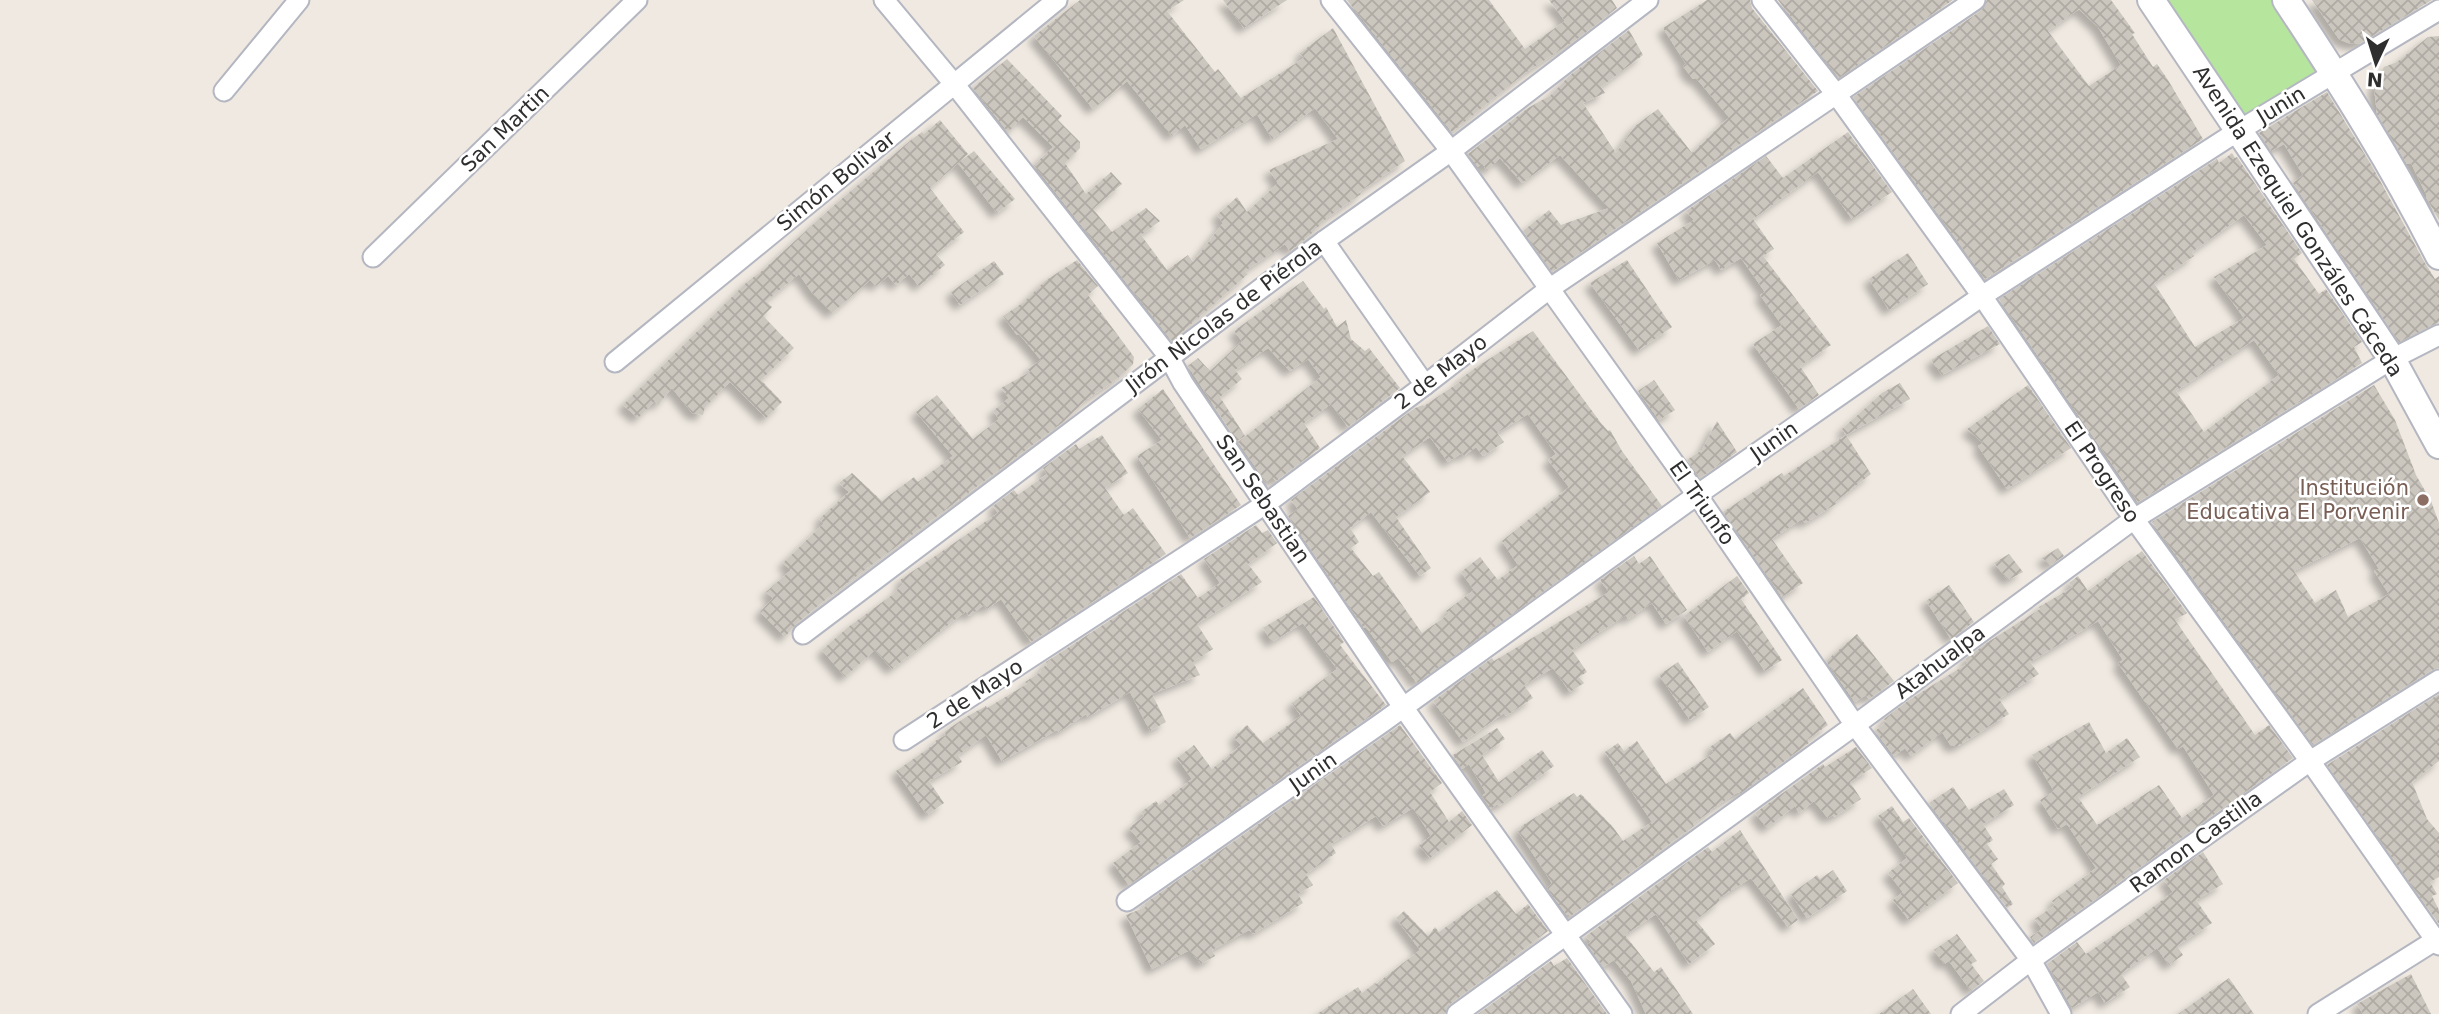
<svg xmlns="http://www.w3.org/2000/svg" width="2439" height="1014" viewBox="0 0 2439 1014" font-family="'DejaVu Sans',sans-serif">
<defs>
<pattern id="building-cross-hatch" width="8" height="8" patternUnits="userSpaceOnUse" patternTransform="scale(1.75)"><rect width="8" height="8" fill="#cbc7bf"/><path d="M0 0l8 8M0 8l8-8" fill="none" stroke="#afaba4"/></pattern>
<filter id="shadow"><feDropShadow dx="-6" dy="6" stdDeviation="3.5" flood-color="#0004"/></filter>
</defs>
<rect width="100%" height="100%" fill="#efe9e1"/>
<polygon fill="#b6e59e" points="2152,0 2286,0 2334,72 2238,131"/>
<g fill="url(#building-cross-hatch)" fill-rule="evenodd" filter="url(#shadow)">
<polygon points="1080,0 1184,0 1167,11 1215,72 1218,69 1241,98 1304,58 1300,53 1333,28 1405,161 1359,192 1361,194 1328,217 1308,237 1290,251 1285,244 1245,271 1248,274 1172,341 1034,165 1053,147 1023,117 1008,132 973,88 1007,59 1062,116 1058,120 1080,142 1080,148 1065,163 1086,194 1111,172 1122,184 1093,209 1112,232 1146,208 1160,221 1141,235 1167,270 1188,255 1193,262 1223,223 1217,215 1237,197 1247,212 1278,183 1269,170 1338,139 1315,108 1272,139 1257,114 1201,149 1185,125 1172,136 1127,81 1093,109 1034,36"/>
<polygon points="1223,0 1287,0 1244,28"/>
<polygon points="1347,0 1489,0 1525,49 1565,21 1549,0 1612,0 1617,8 1580,37 1525,73 1452,132"/>
<polygon points="1707,0 1750,0 1752,8 1818,91 1552,272 1523,231 1549,210 1561,225 1609,208 1560,155 1522,183 1500,158 1487,171 1482,163 1478,167 1468,154 1528,108 1551,95 1569,76 1629,30 1643,55 1601,87 1605,93 1583,103 1616,153 1635,126 1658,109 1692,153 1729,117 1696,78 1693,79 1683,66 1686,64 1663,28"/>
<polygon points="1778,0 1953,0 1839,78"/>
<path d="M 1987,0 L 2111,0 L 2135,33 L 2132,34 L 2153,67 L 2157,64 L 2168,80 L 2203,139 L 1985,279 L 1853,97 L 1982,10 ZM 2079,9 L 2098,27 L 2121,65 L 2089,86 L 2048,31 Z"/>
<polygon points="2312,0 2432,0 2359,44 2348,43 2339,39"/>
<polygon points="2439,36 2439,220 2426,197 2427,196 2411,163 2407,164 2377,114 2374,87 2384,67 2397,62 2428,37"/>
<polygon points="2327,92 2372,166 2425,263 2435,279 2439,276 2439,322 2399,342 2293,183 2303,175 2284,144 2271,151 2259,133"/>
<polygon points="940,120 968,154 930,188 964,232 936,254 945,265 919,286 909,274 896,285 888,276 876,286 870,280 832,313 813,294 799,274 766,301 772,307 763,316 794,348 761,380 782,402 766,418 730,382 705,407 703,415 692,413 672,388 658,405 655,401 638,418 623,405 747,282 763,270 831,208 911,140 922,132 924,134"/>
<polygon points="1848,132 1892,192 1852,219 1818,172 1753,219 1774,249 1763,256 1831,345 1800,366 1819,395 1799,409 1753,344 1782,325 1760,295 1765,292 1741,258 1721,270 1715,260 1679,280 1657,243 1694,220 1686,211 1766,156 1783,178"/>
<polygon points="974,151 1015,199 997,213 958,163"/>
<path d="M 2232,153 L 2235,158 L 2237,157 L 2302,253 L 2294,259 L 2319,294 L 2326,289 L 2362,342 L 2354,347 L 2362,363 L 2138,502 L 1999,299 L 2217,159 L 2219,163 ZM 2244,215 L 2267,245 L 2214,277 L 2244,318 L 2195,347 L 2154,283 L 2194,256 L 2192,252 ZM 2254,340 L 2279,375 L 2204,432 L 2176,391 Z"/>
<polygon points="1908,253 1928,284 1889,310 1869,279"/>
<polygon points="1077,260 1098,286 1088,295 1134,357 1133,364 1117,379 1087,399 1062,423 830,596 796,624 785,637 760,612 773,598 766,592 791,570 783,563 824,523 819,519 849,492 839,483 852,473 882,501 914,477 918,482 953,456 916,412 937,395 973,439 999,419 993,411 1009,398 1001,388 1030,372 1028,369 1041,360 1019,334 1017,335 1003,316 1024,302 1045,281"/>
<polygon points="1627,260 1672,327 1639,350 1590,283"/>
<polygon points="994,261 1004,274 960,305 951,292"/>
<polygon points="1303,281 1324,309 1326,307 1337,327 1346,320 1351,339 1365,351 1369,348 1400,388 1348,427 1331,404 1304,423 1320,448 1276,481 1272,477 1266,482 1238,442 1321,377 1308,359 1290,371 1268,348 1235,370 1242,379 1220,397 1245,436 1237,441 1188,366 1198,358 1210,371 1242,341 1234,331"/>
<polygon points="1988,326 2000,344 1942,375 1931,360"/>
<path d="M 1533,331 L 1601,423 L 1608,431 L 1610,430 L 1622,451 L 1662,506 L 1417,683 L 1398,658 L 1392,662 L 1366,627 L 1364,628 L 1288,516 L 1298,509 L 1291,500 L 1415,408 L 1423,405 L 1424,406 L 1461,381 L 1460,379 L 1478,366 ZM 1528,414 L 1556,454 L 1548,460 L 1569,487 L 1502,541 L 1518,565 L 1498,580 L 1480,557 L 1461,572 L 1474,590 L 1446,611 L 1449,614 L 1422,633 L 1379,572 L 1373,576 L 1351,548 L 1359,542 L 1350,528 L 1371,512 L 1420,576 L 1431,568 L 1396,517 L 1430,492 L 1402,456 L 1430,437 L 1448,462 L 1462,453 L 1464,456 L 1476,447 L 1483,456 L 1504,442 L 1497,433 Z"/>
<polygon points="1654,380 1675,410 1659,420 1638,391"/>
<polygon points="1900,383 1910,399 1846,435 1842,429 1882,393"/>
<polygon points="2028,385 2071,448 2007,489 1978,446 1983,443 1967,429"/>
<path d="M 2374,385 L 2395,420 L 2416,475 L 2431,501 L 2439,523 L 2439,668 L 2432,670 L 2313,745 L 2152,522 ZM 2360,538 L 2379,569 L 2374,571 L 2389,594 L 2348,617 L 2336,590 L 2315,603 L 2294,571 Z"/>
<polygon points="1163,389 1241,505 1190,538 1137,456 1162,440 1138,409"/>
<polygon points="1717,421 1737,452 1700,478 1687,460 1702,450"/>
<polygon points="1102,435 1128,473 1105,488 1124,515 1133,508 1166,554 1031,642 1001,599 987,609 984,605 969,616 966,611 892,669 875,650 845,677 822,650 847,628 892,595 903,584 900,580 998,513 993,506 1014,490 1018,495 1047,474 1043,468 1076,444 1079,449"/>
<polygon points="1846,435 1871,474 1835,502 1836,504 1805,523 1802,519 1772,539 1803,583 1782,597 1723,512 1782,473 1784,476"/>
<polygon points="1256,525 1262,533 1268,530 1277,543 1248,564 1262,582 1197,624 1213,649 1193,662 1200,675 1152,694 1166,722 1150,731 1130,692 1088,717 1086,714 1059,732 1057,730 1002,761 986,735 958,755 962,762 929,781 944,803 927,815 896,771 936,743 935,741 946,735 944,732 966,717 986,706 987,708 1027,684 1025,682 1041,672 1040,669 1047,665 1046,662 1181,574 1198,598 1220,583 1204,559"/>
<polygon points="2058,548 2064,556 2051,565 2042,558"/>
<polygon points="2142,551 2187,613 2175,620 2255,735 2269,725 2293,758 2034,943 2030,937 2042,929 2035,919 2055,905 2052,901 2096,868 2067,824 2058,829 2040,800 2054,791 2032,755 2089,722 2106,753 2127,738 2140,757 2078,797 2097,825 2159,785 2182,818 2214,795 2183,746 2178,749 2118,663 2123,660 2098,621 2030,662 2039,674 1999,699 2009,714 1958,746 1951,746 1942,732 1911,756 1905,748 1894,756 1875,731 1886,722 1884,719 1909,700 1968,663 1965,659 1988,642 2040,609 2039,607 2073,587 2069,583 2078,576 2088,591"/>
<polygon points="2009,554 2023,572 2008,580 1994,563"/>
<polygon points="1634,556 1639,564 1650,556 1687,610 1666,624 1652,603 1628,619 1626,615 1572,650 1587,672 1579,677 1584,683 1570,692 1553,668 1524,685 1533,698 1506,716 1504,713 1463,742 1433,701 1492,658 1494,661 1609,592 1600,580"/>
<polygon points="1737,576 1749,593 1741,599 1782,660 1765,671 1737,631 1708,652 1684,616"/>
<polygon points="1949,585 1974,622 1951,639 1926,601"/>
<polygon points="1314,597 1344,642 1340,645 1386,705 1129,885 1113,863 1141,842 1129,828 1144,816 1141,812 1156,801 1159,805 1192,779 1177,758 1194,745 1212,769 1241,745 1234,737 1247,725 1263,743 1301,716 1292,703 1337,669 1303,623 1272,642 1263,628"/>
<polygon points="1857,634 1894,681 1869,699 1866,695 1855,702 1826,661"/>
<polygon points="1678,662 1709,707 1690,720 1659,675"/>
<polygon points="1803,688 1828,725 1807,740 1809,743 1740,794 1738,792 1710,810 1711,811 1693,824 1694,826 1571,916 1568,914 1567,915 1547,888 1552,883 1518,831 1521,828 1520,827 1574,793 1577,797 1581,794 1613,827 1623,841 1652,822 1605,752 1618,743 1624,751 1637,741 1666,784 1714,753 1710,747 1730,733 1735,739"/>
<polygon points="2439,694 2439,761 2412,782 2427,819 2439,833 2439,877 2430,882 2437,894 2432,896 2439,910 2439,924 2327,765"/>
<polygon points="1400,725 1442,783 1430,792 1449,822 1462,811 1472,825 1430,858 1419,845 1431,836 1413,808 1383,826 1376,816 1331,844 1336,853 1306,874 1313,885 1298,894 1303,903 1253,934 1249,930 1212,950 1215,956 1201,964 1190,950 1152,969 1126,915 1146,907 1144,904"/>
<polygon points="1497,728 1505,739 1482,755 1499,782 1542,750 1554,766 1499,806 1497,804 1491,809 1482,796 1486,793 1469,764 1462,769 1453,755"/>
<polygon points="1856,747 1872,768 1850,782 1861,799 1834,817 1833,815 1828,818 1814,801 1799,813 1795,806 1767,828 1755,813 1823,764 1825,767"/>
<polygon points="1953,787 1969,810 2004,789 2014,805 1983,824 1993,840 1987,844 1998,859 1991,864 2005,884 2002,887 2013,904 2007,908 1929,803"/>
<polygon points="1892,806 1903,822 1909,818 1958,883 1909,920 1893,900 1903,892 1888,873 1907,858 1878,816"/>
<polygon points="1740,830 1798,920 1788,927 1751,878 1719,898 1720,901 1696,920 1715,944 1689,964 1656,914 1625,935 1654,972 1661,967 1693,1014 1646,1014 1631,981 1614,960 1603,967 1587,944 1591,942 1586,936 1708,847 1712,852"/>
<polygon points="2203,852 2223,884 2196,900 2212,923 2177,946 2183,955 2169,965 2157,948 2121,974 2130,987 2105,1003 2098,992 2072,1008 2047,964 2077,942 2086,954 2133,922 2173,892 2164,880"/>
<polygon points="1833,870 1847,891 1807,918 1791,894 1817,875 1820,879"/>
<polygon points="1497,890 1516,914 1528,904 1548,931 1450,1004 1445,1014 1317,1014 1358,987 1362,993 1375,983 1376,984 1420,950 1396,918 1404,911 1428,936 1435,927 1439,932"/>
<polygon points="1957,934 1977,961 1971,964 1984,981 1971,991 1949,961 1944,964 1934,950"/>
<polygon points="1567,958 1607,1014 1478,1014 1551,961 1554,966"/>
<polygon points="2411,974 2431,1014 2363,1014 2357,1004"/>
<polygon points="2229,978 2254,1014 2178,1014 2202,997"/>
<polygon points="1913,989 1931,1014 1879,1014"/>
</g>
<g fill="none" stroke-linecap="round" stroke-linejoin="round">
<g stroke="#b4b7c1" stroke-width="23">
<g id="minor">
<polyline points="884,0 955,85 1169,357 1183,383 1403,707 1622,1014"/>
<polyline points="1331,0 1451,151 1697,495 1855,725 2031,960 2061,1014"/>
<polyline points="1762,0 1836,94 1982,296 2134,519 2310,761 2439,945"/>
<polyline points="224,91 299,0"/>
<polyline points="1324,241 1425,385"/>
<polyline points="373,257 637,0"/>
<polyline points="615,362 1057,0"/>
<polyline points="803,634 1324,241 1451,151 1648,0"/>
<polyline points="904,740 1267,503 1425,385 1549,289 1975,0"/>
<polyline points="1127,901 1383,722 1697,495 1982,296 2238,131 2439,10"/>
<polyline points="1457,1014 1855,725 2134,519 2392,359 2439,335"/>
<polyline points="1961,1014 2031,960 2310,761 2439,680"/>
<polyline points="2318,1014 2439,938"/>
</g>
</g>
<g stroke="#b4b7c1" stroke-width="30">
<g id="secondary">
<polyline points="2151,0 2392,359 2439,445"/>
<path d="M 2286,0 C 2341,83 2394,167 2439,256"/>
</g>
</g>
<use href="#minor" stroke="#fff" stroke-width="19"/>
<use href="#secondary" stroke="#fff" stroke-width="26"/>
</g>
<circle fill="#8d6e63" stroke="#fff" stroke-width="2.5" cx="2423" cy="500" r="7"/>
<g text-anchor="middle" stroke-width="5" stroke-linejoin="round" paint-order="stroke">
<g font-size="21" fill="#2e2e2e" stroke="#fff">
<text transform="translate(2281 105) rotate(-31)" y="7">Junin</text>
<text transform="translate(505 129) rotate(-44)" y="7">San Martin</text>
<text transform="translate(836 181) rotate(-39)" y="7">Simón Bolivar</text>
<text transform="translate(2298 221) rotate(57)" y="7">Avenida Ezequiel Gonzáles Cáceda</text>
<text transform="translate(1224 316) rotate(-37)" y="7">Jirón Nicolas de Piérola</text>
<text transform="translate(1441 372) rotate(-37)" y="7">2 de Mayo</text>
<text transform="translate(1774 441) rotate(-35)" y="7">Junin</text>
<text transform="translate(2102 472) rotate(56)" y="7">El Progreso</text>
<text transform="translate(1263 499) rotate(56)" y="7">San Sebastian</text>
<text transform="translate(1702 503) rotate(55)" y="7">El Triunfo</text>
<text transform="translate(1940 662) rotate(-37)" y="7">Atahualpa</text>
<text transform="translate(975 694) rotate(-33)" y="7">2 de Mayo</text>
<text transform="translate(1313 772) rotate(-35)" y="7">Junin</text>
<text transform="translate(2196 842) rotate(-36)" y="7">Ramon Castilla</text>
</g>
<g font-size="21" fill="#785e54" stroke="#fff" text-anchor="end">
<text x="2409" y="495">Institución<tspan x="2409" dy="24">Educativa El Porvenir</tspan></text>
</g>
</g>
<g transform="translate(2376 63) rotate(184)" stroke="#ffffff" stroke-width="5" paint-order="stroke">
<path d="M0-5L12 26L0 18L-12 26Z" fill="#2e2e2e"/>
<text y="-10" font-size="19" font-weight="bold" text-anchor="middle" fill="#2e2e2e">N</text>
</g>
</svg>
